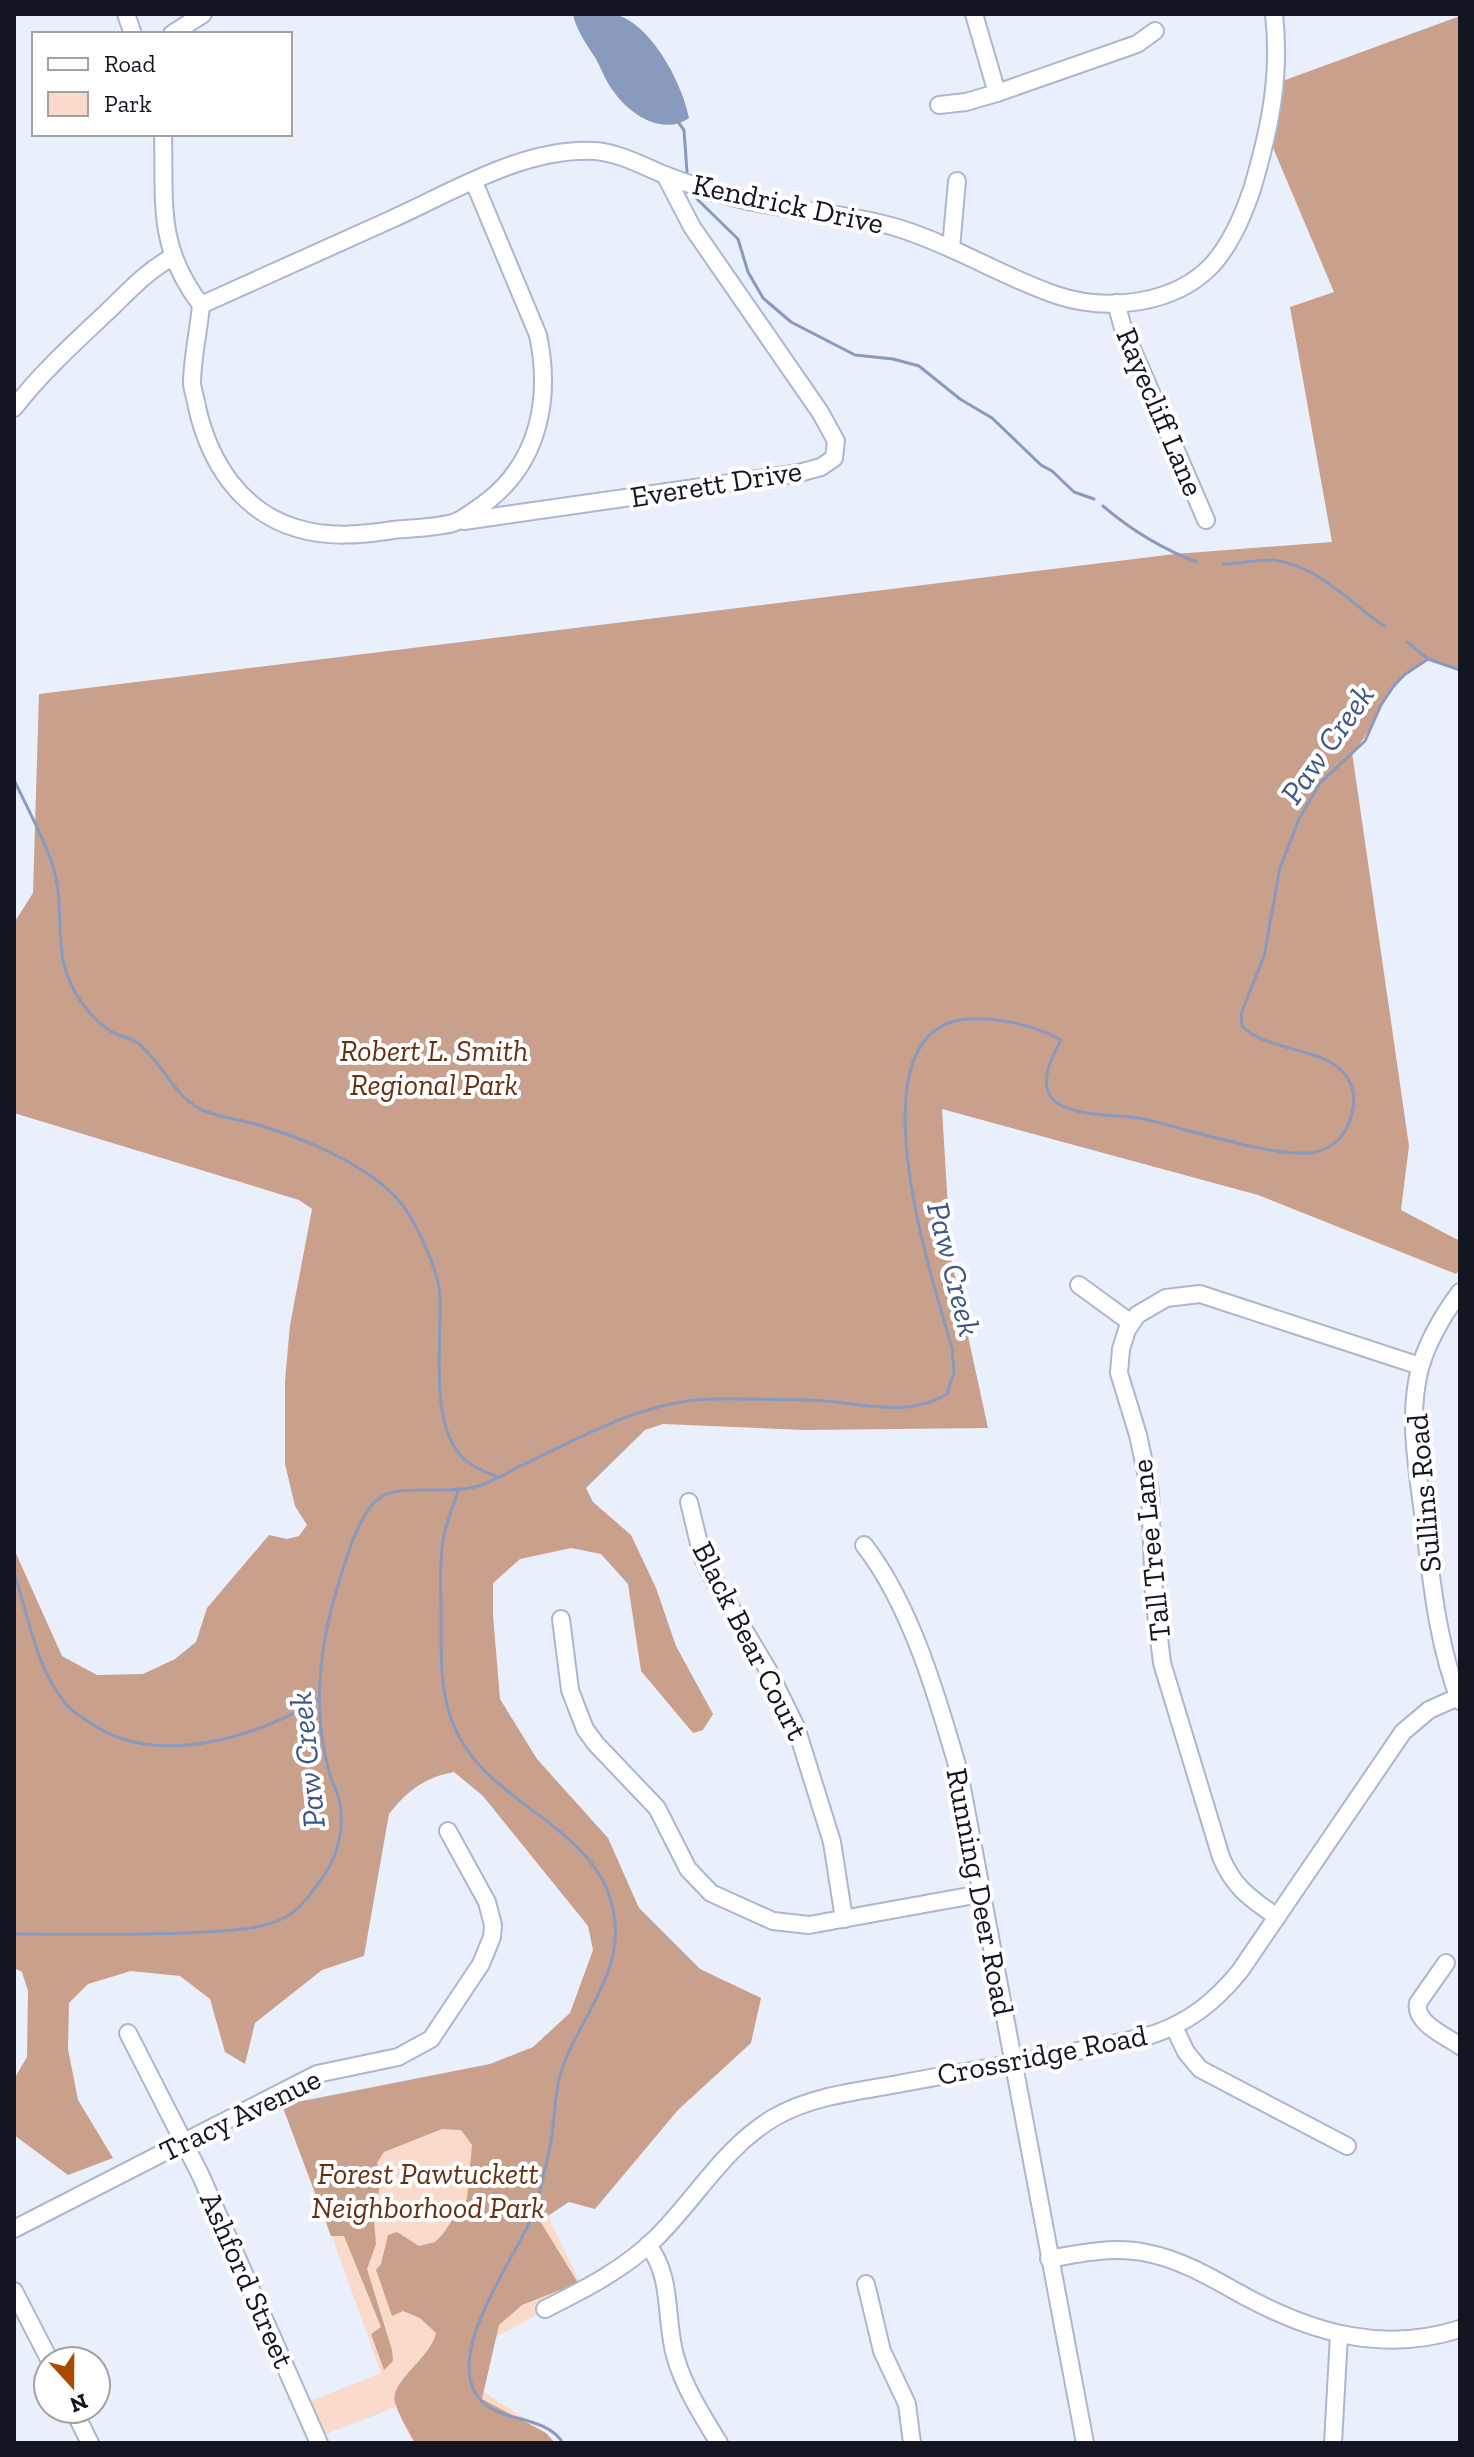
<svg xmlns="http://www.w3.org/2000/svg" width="1474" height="2457" viewBox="0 0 1474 2457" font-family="'Zilla Slab',serif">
<rect width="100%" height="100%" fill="#eaf0fb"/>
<polygon fill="#fadbcb" points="642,2028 533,2184 580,2283 534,2306 537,2315 443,2365 546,2433 551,2443 413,2443 396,2407 321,2436 305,2403 381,2373 289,2117"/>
<path fill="#c9a08c" d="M 1460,16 L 1460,670 L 1428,659 C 1409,672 1394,683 1382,703 C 1371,722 1368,738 1352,752 L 1409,1146 L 1401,1210 L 1460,1241 L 1460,1269 L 1456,1274 L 1258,1195 L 942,1109 L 951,1258 L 988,1428 L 805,1430 L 663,1424 L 645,1430 L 586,1488 L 593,1502 L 631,1535 L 656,1588 L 676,1646 L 713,1714 L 703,1730 L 693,1733 L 641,1671 L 628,1584 L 601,1554 L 571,1548 L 520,1559 L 493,1583 L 493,1615 L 500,1699 L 537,1759 L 608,1838 L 639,1908 L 700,1969 L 761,1998 L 751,2043 L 678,2110 L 595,2209 L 569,2202 L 540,2221 L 578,2283 L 522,2305 L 499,2325 L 482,2399 L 546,2433 L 555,2443 L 415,2443 C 408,2430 399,2416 395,2402 C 389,2382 431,2358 436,2333 L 420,2318 L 403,2311 L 392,2316 L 376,2270 L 381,2264 L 388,2235 L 397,2232 L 419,2246 L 435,2242 L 442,2235 L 467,2199 L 472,2145 L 461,2130 L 442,2129 L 384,2152 L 377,2163 L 381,2178 L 374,2220 L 376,2244 L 367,2269 L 392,2350 L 393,2361 L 384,2370 L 371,2334 L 381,2327 L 344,2236 L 331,2236 L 282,2105 L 490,2064 L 533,2047 L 570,2013 L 593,1950 L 588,1926 L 483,1796 L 454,1772 C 425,1777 407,1791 389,1814 L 364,1956 L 322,1970 L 255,2023 L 245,2064 L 225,2052 L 210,1999 L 180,1976 L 131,1971 L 88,1984 L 69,2003 L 68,2049 L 78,2100 L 113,2158 L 68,2175 L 14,2135 L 14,2079 L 27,2057 L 28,1991 L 22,1972 L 14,1968 L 14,1549 L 62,1656 L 97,1675 L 143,1674 L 175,1659 L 196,1642 L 207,1608 L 269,1535 L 287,1539 L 299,1536 L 307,1525 L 295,1506 L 285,1464 L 285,1381 L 290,1325 L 312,1209 L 299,1200 L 14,1113 L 14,923 L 33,893 L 39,694 L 1175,554 L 1332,542 L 1290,307 L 1334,292 L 1268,136 L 1277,83 Z"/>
<path fill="#889abd" d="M 573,14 C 586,14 604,11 617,15 C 652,25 683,85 689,118 C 663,136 630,115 614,92 C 606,82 602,70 596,59 C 587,45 576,30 573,14 Z"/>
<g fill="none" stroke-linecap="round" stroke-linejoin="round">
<g stroke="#889abd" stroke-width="3">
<polyline points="678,122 684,130 687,172"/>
<polyline points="697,199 738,239 748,272 763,298 791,322 855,355 893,359 919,366 960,399 992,418 1041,465 1052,471 1074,492 1094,499"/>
<path d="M 1103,506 C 1131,530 1162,549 1197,562"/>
<path d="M 1223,564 C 1240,564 1257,559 1273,560 C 1317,565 1349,602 1384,626"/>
<polyline points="1407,642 1428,659 1460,670"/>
<path d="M 14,780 C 27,807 42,835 52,863 C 69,914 46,958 85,1007 C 92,1016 102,1026 112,1032 C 121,1037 130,1037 139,1044 C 163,1063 176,1101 207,1112 C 226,1119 246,1120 265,1127 C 311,1141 382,1171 408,1213 C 420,1233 440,1274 440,1298 C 442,1342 428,1427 465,1460 C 474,1468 486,1472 497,1477"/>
<path d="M 459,1489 C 453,1505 448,1519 444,1535 C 440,1556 440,1580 441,1602 C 442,1640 438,1678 450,1716 C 457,1736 470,1756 485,1771 C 527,1814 597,1842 612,1905 C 628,1966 585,2010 564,2063 C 553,2091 556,2122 549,2152 C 544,2174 539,2199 530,2221 C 512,2262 448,2349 476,2394 C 495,2425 543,2412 563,2443"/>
<path d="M 14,1573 C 29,1616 35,1666 65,1703 C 71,1711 81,1716 89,1722 C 154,1769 257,1738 319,1699"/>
<path d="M 14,1934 C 78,1934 142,1936 206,1932 C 232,1930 260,1930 284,1918 C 301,1909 313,1891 324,1875 C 339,1854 345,1825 339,1799 C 336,1788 330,1779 328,1768 C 312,1706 320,1639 340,1579 C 347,1556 360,1510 381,1497 C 400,1484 450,1495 478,1486 C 493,1482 507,1473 520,1466 C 582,1437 642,1401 712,1399 C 743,1398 774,1400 804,1400 C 850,1399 904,1421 947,1394 L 954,1372 L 952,1348 C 934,1284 848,1029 967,1019 C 997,1017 1034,1025 1061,1040 C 1053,1055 1039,1080 1051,1097 C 1066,1118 1120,1114 1144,1119 C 1183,1128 1281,1160 1316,1152 C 1331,1148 1342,1139 1348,1125 C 1354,1111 1357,1094 1348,1079 C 1330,1046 1267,1053 1242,1026 L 1241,1014 L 1264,956 L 1280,868 L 1299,819 L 1320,783 L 1365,741 L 1381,705 L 1393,687 L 1404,675 L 1428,659"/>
</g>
<g stroke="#a9b7d2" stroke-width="20">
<g id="minor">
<polyline points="126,14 133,34"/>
<polyline points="974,14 997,93"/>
<polyline points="172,34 203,14"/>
<polyline points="939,105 966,102 997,93 1137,44 1155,31"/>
<path d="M 163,134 C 165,203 156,246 201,305"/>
<polyline points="951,248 957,181"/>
<polyline points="1116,303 1123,328 1206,520"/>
<path d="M 201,305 C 265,276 328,248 392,219 C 454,191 525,147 595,151 C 620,153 643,166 665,175 C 688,184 712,192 736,198 C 790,212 847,212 901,229 C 955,246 1003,277 1056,295 C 1107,312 1175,305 1213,264 C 1232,242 1244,214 1253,186 C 1270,128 1281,75 1274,14"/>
<path d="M 201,305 C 199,330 192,358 192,384 C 193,391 196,400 197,407 C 209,461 240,511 296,528 C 328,538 361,535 393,530 C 412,528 434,528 453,523 C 465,519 479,507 489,500 C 540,459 551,396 538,335 L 474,182"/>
<path d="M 14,408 C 41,373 74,343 106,313 C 127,293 147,270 173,257"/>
<polyline points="464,521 799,473 821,467 834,458 836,441 820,412 692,227 665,175"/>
<polyline points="1079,1285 1131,1323"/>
<path d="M 1460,1292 C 1443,1315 1428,1340 1420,1368 C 1407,1418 1418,1471 1424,1521 C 1432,1582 1437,1643 1460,1701"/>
<polyline points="689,1502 702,1556 713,1578 768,1670 796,1727 832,1842 844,1919"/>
<path d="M 864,1545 C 911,1605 938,1699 959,1772 L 1085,2443"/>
<polyline points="561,1619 570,1690 585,1729 596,1744 657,1808 688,1869 711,1893 773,1921 809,1925 980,1894"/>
<path d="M 1277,1917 C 1250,1898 1234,1888 1221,1857 L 1162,1663 L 1154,1596 L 1150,1491 L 1138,1435 L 1119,1373 L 1121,1349 L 1127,1330 L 1137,1315 L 1166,1298 L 1200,1294 L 1420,1366"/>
<path d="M 1446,1963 L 1418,2003 C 1414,2023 1446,2036 1460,2046"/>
<polyline points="1174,2027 1186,2052 1200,2069 1347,2146"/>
<polyline points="128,2033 200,2174 319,2443"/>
<polyline points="14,2229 317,2074 398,2057 431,2039 481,1964 492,1937 493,1925 487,1902 448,1831"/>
<path d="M 648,2245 C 674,2279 664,2320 676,2359 C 685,2389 703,2417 719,2443"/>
<path d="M 1049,2259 C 1081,2253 1114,2246 1147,2253 C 1183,2260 1215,2280 1248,2298 C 1316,2334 1384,2353 1460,2329"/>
<polyline points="866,2284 882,2351 907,2404 912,2443"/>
<polyline points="14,2291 50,2361"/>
<path d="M 545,2309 C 585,2289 625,2269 657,2237 C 698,2196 724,2147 775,2117 C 813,2095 861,2091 903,2083 C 985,2068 1067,2055 1148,2036 C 1187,2024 1214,2003 1240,1971 L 1403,1732 L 1429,1710 L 1458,1697"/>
<polyline points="73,2409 90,2443"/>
<polyline points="1333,2443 1339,2335"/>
</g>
</g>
<use href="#minor" stroke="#fff" stroke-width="16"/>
</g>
<g text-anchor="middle" stroke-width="8" stroke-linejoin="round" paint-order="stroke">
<g font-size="30" fill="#111620" stroke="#fff">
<text transform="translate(788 204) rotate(12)" y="10">Kendrick Drive</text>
<text transform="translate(1160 412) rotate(67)" y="10">Rayecliff Lane</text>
<text transform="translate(716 484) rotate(-9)" y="10">Everett Drive</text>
<text transform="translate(1424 1493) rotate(-95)" y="10">Sullins Road</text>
<text transform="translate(1151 1550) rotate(-96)" y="10">Tall Tree Lane</text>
<text transform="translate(750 1641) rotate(63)" y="10">Black Bear Court</text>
<text transform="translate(980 1892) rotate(79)" y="10">Running Deer Road</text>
<text transform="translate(1042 2055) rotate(-11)" y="10">Crossridge Road</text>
<text transform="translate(240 2115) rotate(-26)" y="10">Tracy Avenue</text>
<text transform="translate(247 2280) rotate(66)" y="10">Ashford Street</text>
</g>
<g font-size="30" font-style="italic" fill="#643011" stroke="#fff">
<text x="434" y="1061">Robert L. Smith<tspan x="434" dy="34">Regional Park</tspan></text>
<text x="428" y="2184">Forest Pawtuckett<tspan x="428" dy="34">Neighborhood Park</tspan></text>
</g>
<g font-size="32" font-style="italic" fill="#3d5687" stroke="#fff">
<text transform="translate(1327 744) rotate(-55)" y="11">Paw Creek</text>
<text transform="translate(954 1269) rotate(76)" y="11">Paw Creek</text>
<text transform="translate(307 1760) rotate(-96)" y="11">Paw Creek</text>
</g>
</g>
<rect width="1474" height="2457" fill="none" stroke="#111620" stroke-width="32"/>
<rect x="32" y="32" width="260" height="104" fill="#ffffff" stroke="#a0a2a6" stroke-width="2"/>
<rect x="48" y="58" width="40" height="12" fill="#ffffff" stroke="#a0a2a6" stroke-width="2"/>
<text x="104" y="72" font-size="24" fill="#111620">Road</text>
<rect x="48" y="92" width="40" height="24" fill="#fadbcb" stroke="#a0a2a6" stroke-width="2"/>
<text x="104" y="112" font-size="24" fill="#111620">Park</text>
<g transform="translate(72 2385) rotate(159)"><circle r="38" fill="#ffffff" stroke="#a0a2a6" stroke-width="2"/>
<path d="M0-6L14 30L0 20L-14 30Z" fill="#aa4a00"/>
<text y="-12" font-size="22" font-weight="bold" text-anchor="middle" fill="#111620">N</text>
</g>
</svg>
